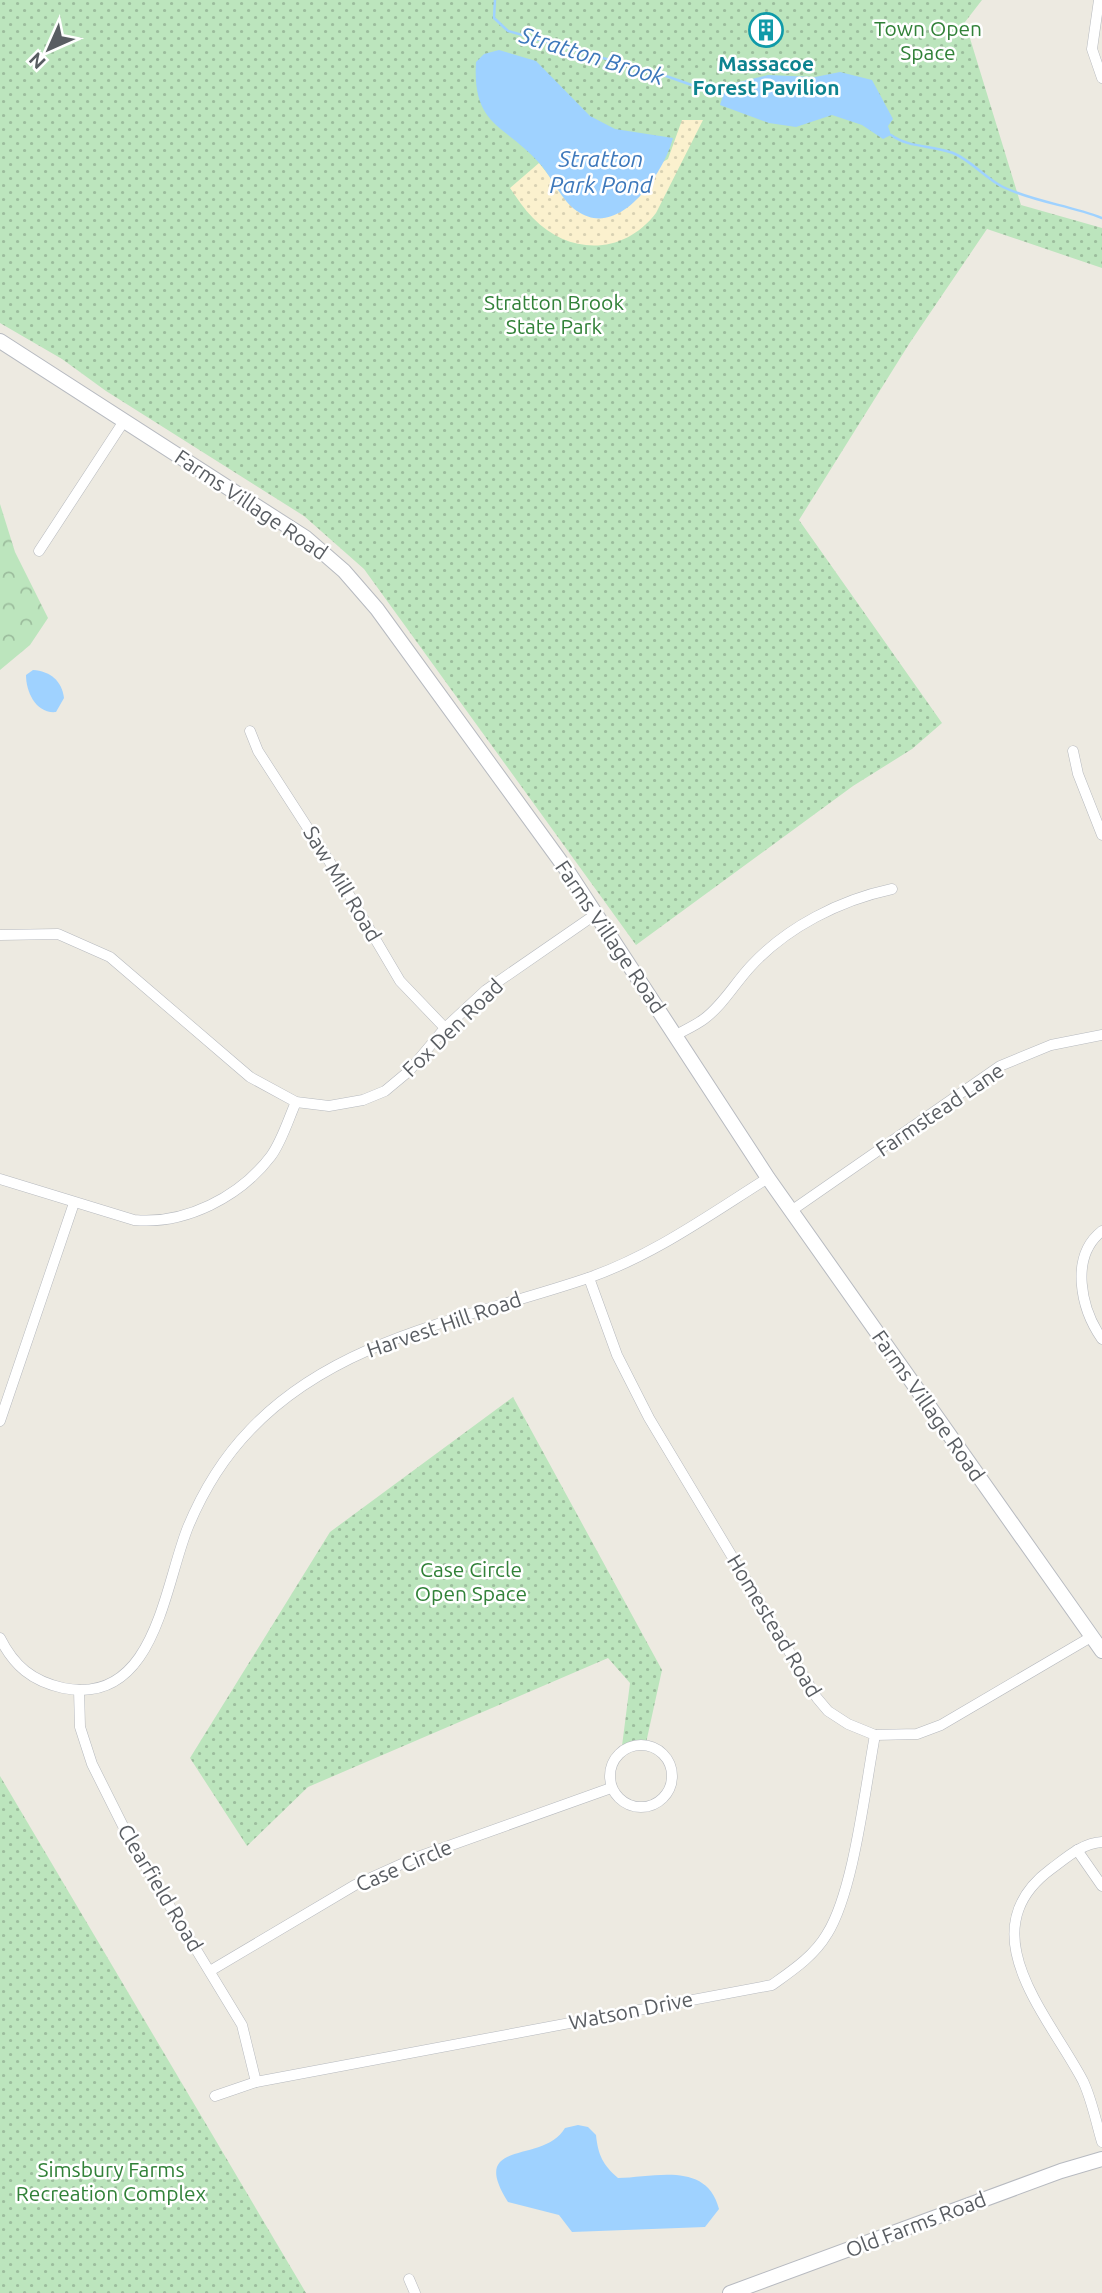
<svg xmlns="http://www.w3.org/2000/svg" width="1102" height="2293" viewBox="0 0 1102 2293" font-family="Ubuntu,sans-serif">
<defs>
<pattern id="green-dots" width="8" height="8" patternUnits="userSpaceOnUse" patternTransform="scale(1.75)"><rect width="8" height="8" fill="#bce5bd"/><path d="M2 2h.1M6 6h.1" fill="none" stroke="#9cbd9d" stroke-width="1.8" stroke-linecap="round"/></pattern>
<pattern id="forest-crowns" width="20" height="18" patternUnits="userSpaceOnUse" patternTransform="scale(1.75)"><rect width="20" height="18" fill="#bce5bd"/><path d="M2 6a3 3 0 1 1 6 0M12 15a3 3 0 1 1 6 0" fill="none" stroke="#9cbd9d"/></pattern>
<pattern id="sand-dots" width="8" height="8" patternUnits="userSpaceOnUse" patternTransform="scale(1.75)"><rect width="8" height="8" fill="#fbf1ce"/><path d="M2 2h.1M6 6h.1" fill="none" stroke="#d9d1b3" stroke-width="1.8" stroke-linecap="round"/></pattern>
</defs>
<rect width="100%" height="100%" fill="#edeae1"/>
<g fill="url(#green-dots)">
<polygon points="0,0 982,0 965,22 1021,205 1102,228 1102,268 987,229 909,344 799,520 942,723 912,749 853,786 636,945 364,569 304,516 106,391 62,359 0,323"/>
<polygon points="513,1397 662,1670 646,1743 633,1741 622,1746 630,1683 608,1658 308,1787 247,1846 190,1758 330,1532"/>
<polygon points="0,1776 306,2293 0,2293"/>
</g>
<polygon fill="url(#forest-crowns)" points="0,504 15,552 48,618 30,645 0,670"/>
<path fill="url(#sand-dots)" d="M 682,120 L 703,120 L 656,213 C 624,255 570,256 533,218 C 524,209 517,198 510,188 L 539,163 L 577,211 L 668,159 Z"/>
<g fill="#9fd2ff">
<path d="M 499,50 L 536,61 L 590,116 L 615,129 L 673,138 C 664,172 620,241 577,211 C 562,201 552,178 541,165 C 506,124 472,128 476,62 L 484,54 Z"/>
<polygon points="840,72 872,80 893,119 888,126 891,135 883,139 862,125 832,115 796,127 769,123 720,105 725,89 731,84 768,75 815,77"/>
<path d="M 33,670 C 50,671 62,681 64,698 L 56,712 C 36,714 26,692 26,675 Z"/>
<path d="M 578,2125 L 588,2127 L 596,2135 C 598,2155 603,2165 618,2178 C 655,2177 707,2161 719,2209 L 705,2227 L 572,2232 L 559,2215 L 508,2202 C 467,2137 544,2165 565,2128 Z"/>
</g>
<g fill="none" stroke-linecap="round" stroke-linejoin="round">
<g stroke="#9fd2ff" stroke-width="2.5">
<polyline points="495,0 494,18 508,31 666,76 723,96"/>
<path d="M 891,135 C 909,148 932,145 953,153 C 972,161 985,178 1003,187 C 1034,202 1069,205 1102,218"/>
</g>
<g stroke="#b6b9be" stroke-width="11">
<g id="street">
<polyline points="1099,0 1092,49 1102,78"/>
<polyline points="39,551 124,421"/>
<polyline points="250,731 258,751 331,864 400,981 445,1028"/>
<polyline points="1073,751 1078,774 1102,835"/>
<polyline points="0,935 58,934 110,957 250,1077 296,1102 329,1106 363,1100 385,1091 409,1071 445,1028 486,990 596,914"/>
<path d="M 676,1035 C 685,1030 696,1025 704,1019 C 723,1005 735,983 751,966 C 787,927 840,900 892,889"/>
<path d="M 0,1179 L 134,1220 C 185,1225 240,1197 271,1156 C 282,1141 288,1120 296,1102"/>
<polyline points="791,1211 1000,1066 1051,1045 1102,1035"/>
<path d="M 1102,1231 C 1069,1257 1081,1309 1102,1339"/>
<polyline points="589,1278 617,1355 649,1418 817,1698 828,1711 848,1724 875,1735 917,1734 941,1725 1091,1637"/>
<polyline points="0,1421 74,1203"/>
<path d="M 0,1638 C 14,1666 32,1681 63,1688 C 155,1707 164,1586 188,1527 C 203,1491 223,1458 250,1430 C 338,1337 471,1318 588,1278 C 654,1255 709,1215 768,1178"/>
<polyline points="79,1690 80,1727 92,1764 132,1844 242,2025 256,2082"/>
<circle cx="641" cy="1776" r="31"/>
<path d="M 1102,1842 C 1082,1843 1066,1858 1051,1869 C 967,1931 1049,2016 1083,2081 C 1092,2100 1096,2122 1102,2142"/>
<polyline points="1077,1850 1102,1886"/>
<polyline points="210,1971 355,1885 415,1858 611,1788"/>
<path d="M 215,2096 L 256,2082 L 772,1985 C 793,1970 814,1956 827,1934 C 854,1891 865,1788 875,1735"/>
<polyline points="409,2279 415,2293"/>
</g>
</g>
<g stroke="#b7bac0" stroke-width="16">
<g id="secondary">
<polyline points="0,341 306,538 344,571 377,609 569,873 768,1178 1102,1651"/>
<polyline points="730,2293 1061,2171 1102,2159"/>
</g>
</g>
<use href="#street" stroke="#fff" stroke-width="10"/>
<use href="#secondary" stroke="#fff" stroke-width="14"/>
</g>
<defs>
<g id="building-ring" transform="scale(1.75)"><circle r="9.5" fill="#fff" stroke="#0f9aa8" stroke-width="1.5"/><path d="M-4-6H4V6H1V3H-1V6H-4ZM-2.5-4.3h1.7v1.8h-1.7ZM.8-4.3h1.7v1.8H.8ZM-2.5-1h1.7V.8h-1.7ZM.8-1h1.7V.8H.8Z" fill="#0f9aa8"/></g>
</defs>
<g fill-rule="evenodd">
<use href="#building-ring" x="766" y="30"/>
</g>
<g text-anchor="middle" stroke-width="5" stroke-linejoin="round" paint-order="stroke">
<g font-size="21" fill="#318138" stroke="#fff">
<text x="928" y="36">Town Open<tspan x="928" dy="24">Space</tspan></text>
<text x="554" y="310">Stratton Brook<tspan x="554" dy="24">State Park</tspan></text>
<text x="471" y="1577">Case Circle<tspan x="471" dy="24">Open Space</tspan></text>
<text x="111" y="2177">Simsbury Farms<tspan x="111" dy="24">Recreation Complex</tspan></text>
</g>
<g font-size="21" font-weight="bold" fill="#0d838f" stroke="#fff">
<text x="766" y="71">Massacoe<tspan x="766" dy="24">Forest Pavilion</tspan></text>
</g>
<g font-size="21" fill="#595d62" stroke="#fff">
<text transform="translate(251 505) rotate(34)" y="7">Farms Village Road</text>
<text transform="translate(342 884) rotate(59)" y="7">Saw Mill Road</text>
<text transform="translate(610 937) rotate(56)" y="7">Farms Village Road</text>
<text transform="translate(453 1028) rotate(-44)" y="7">Fox Den Road</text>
<text transform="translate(940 1110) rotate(-34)" y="7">Farmstead Lane</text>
<text transform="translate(444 1325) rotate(-19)" y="7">Harvest Hill Road</text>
<text transform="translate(928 1406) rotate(55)" y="7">Farms Village Road</text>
<text transform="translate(774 1626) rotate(59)" y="7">Homestead Road</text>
<text transform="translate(404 1866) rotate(-23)" y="7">Case Circle</text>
<text transform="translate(160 1888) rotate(59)" y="7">Clearfield Road</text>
<text transform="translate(631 2011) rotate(-11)" y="7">Watson Drive</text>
<text transform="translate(916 2225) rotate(-21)" y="7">Old Farms Road</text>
</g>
<g font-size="23" font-style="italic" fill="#3d78bb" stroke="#fff">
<text transform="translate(592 56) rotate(17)" y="8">Stratton Brook</text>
<text x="601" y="167">Stratton<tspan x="601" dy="26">Park Pond</tspan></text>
</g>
</g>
<g transform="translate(49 49) rotate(225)" stroke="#ffffff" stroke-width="5" paint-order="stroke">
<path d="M0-5L12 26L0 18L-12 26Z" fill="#595d62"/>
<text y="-10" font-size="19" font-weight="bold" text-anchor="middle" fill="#595d62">N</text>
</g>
</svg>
